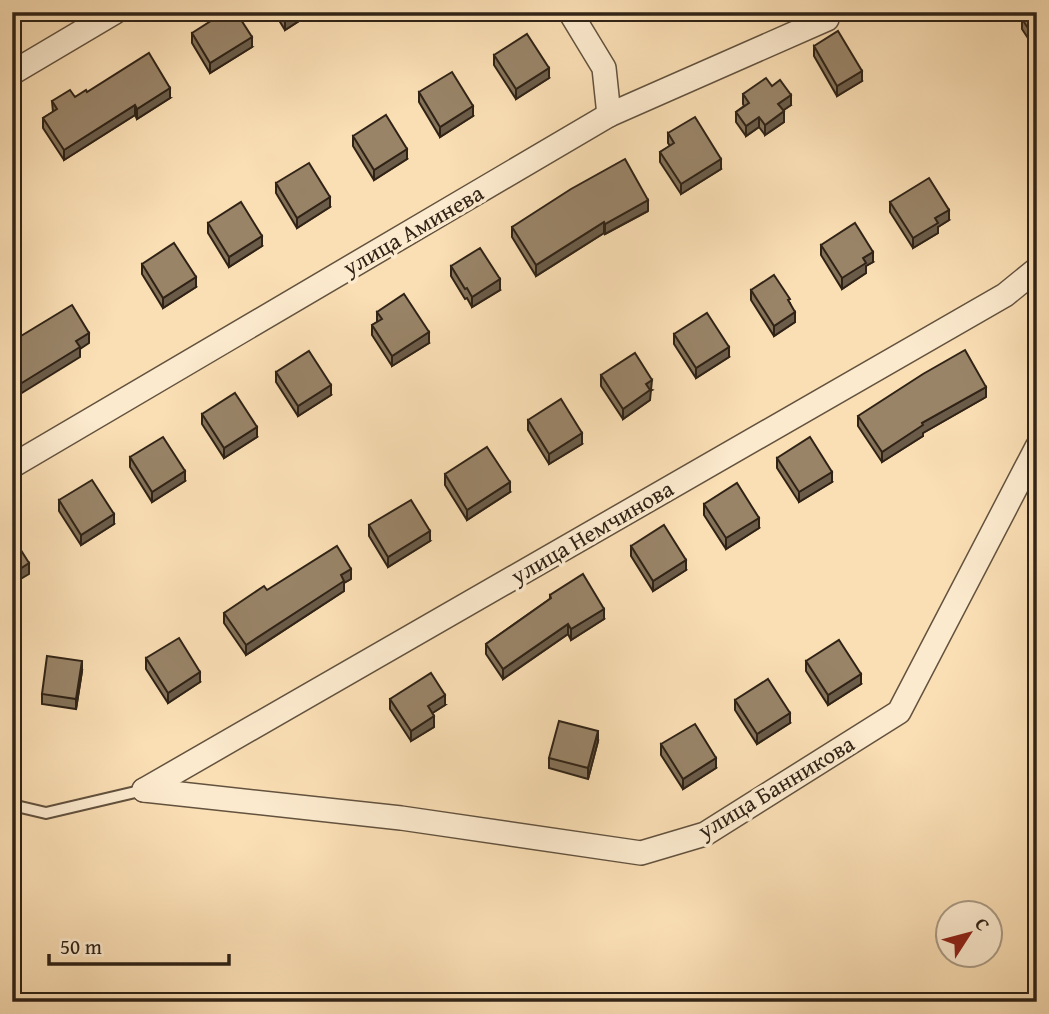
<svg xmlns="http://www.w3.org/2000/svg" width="1049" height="1014" viewBox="0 0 1049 1014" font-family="'Gentium Book Plus',serif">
<rect width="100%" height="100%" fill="#fadeb4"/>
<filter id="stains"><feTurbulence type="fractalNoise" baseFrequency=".00286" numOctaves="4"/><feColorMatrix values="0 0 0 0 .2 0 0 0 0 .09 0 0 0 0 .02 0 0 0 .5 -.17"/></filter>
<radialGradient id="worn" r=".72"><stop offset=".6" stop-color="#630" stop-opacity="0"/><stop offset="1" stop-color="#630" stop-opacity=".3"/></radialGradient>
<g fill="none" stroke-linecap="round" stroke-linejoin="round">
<g stroke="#62523e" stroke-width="14">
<polyline id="service" points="12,805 46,813 144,790"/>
</g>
<g stroke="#62523e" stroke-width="26">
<g id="minor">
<polyline points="570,12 604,68 609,115"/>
<polyline points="12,73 115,12"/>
<polyline points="12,466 609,115 827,19"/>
<polyline points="144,790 401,818 641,853 705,834 899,712 1037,447"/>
<polyline points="144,790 1005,295 1037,269"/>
</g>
</g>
<use href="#service" stroke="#fceace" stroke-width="10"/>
<use href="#minor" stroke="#fceace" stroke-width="23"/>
</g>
<g fill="#847259" stroke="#302316" stroke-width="2">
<polygon points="274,12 313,12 285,30"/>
<polygon points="1037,12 1037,52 1022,29 1022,19"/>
<polygon points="192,33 252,47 210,73 192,43"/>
<polygon points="814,46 862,81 837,96 814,56"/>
<polygon points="494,55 549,78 516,99 494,65"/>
<polygon points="772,86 791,105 783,110 784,122 765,135 759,127 746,136 736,122 736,112 744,106 743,104 743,94"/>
<polygon points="87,92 170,98 137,119 135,115 64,160 43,128 43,118 53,112 52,101 75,97"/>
<polygon points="419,92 473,116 440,137 419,102"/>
<polygon points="668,133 721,169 681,194 660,162 660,152 670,146 668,143"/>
<polygon points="353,136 407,159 374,180 353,146"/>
<polygon points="276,183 330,207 297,228 276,193"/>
<polygon points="890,202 949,220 938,227 938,233 913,248 890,212"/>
<polygon points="648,211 605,234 604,233 536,276 512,237 512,227"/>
<polygon points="208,223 262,246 229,267 208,233"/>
<polygon points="821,245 873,262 866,266 866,273 842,289 821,255"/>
<polygon points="142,264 196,287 163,308 142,274"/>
<polygon points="451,266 500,290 472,307 467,298 465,299 451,276"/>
<polygon points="751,290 790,303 795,322 774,336 751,300"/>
<polygon points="377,312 429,343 392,366 372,335 372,325 377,322"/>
<polygon points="674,334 729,357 696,378 674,344"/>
<polygon points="276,372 331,395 298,416 276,382"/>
<polygon points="601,375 652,390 650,391 650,400 623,419 601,386"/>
<polygon points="986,397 923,433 923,436 882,462 858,426 858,416"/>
<polygon points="202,414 257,437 224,458 202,424"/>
<polygon points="528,420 582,444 549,464 528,430"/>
<polygon points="130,457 185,481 152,502 130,467"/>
<polygon points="777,458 832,482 799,502 777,468"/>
<polygon points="445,474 510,492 467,520 445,485"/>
<polygon points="59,500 114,524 81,545 59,511"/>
<polygon points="704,504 759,528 726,549 704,515"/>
<polygon points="369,525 430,541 388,567 369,536"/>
<polygon points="631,546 686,570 653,591 631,556"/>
<polygon points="351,579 344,583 344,591 246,655 224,623 224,613 267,590"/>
<polygon points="550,595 604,619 571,640 568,634 503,679 486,654 486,644 550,599"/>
<polygon points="146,658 200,682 168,703 146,669"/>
<polygon points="806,661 861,684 828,705 806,671"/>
<polygon points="82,671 76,709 42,704 42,694"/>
<polygon points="390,699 445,705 432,713 434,727 411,741 390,709"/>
<polygon points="735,700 790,723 757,744 735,710"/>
<polygon points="598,741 588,779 549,768 549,758"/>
<polygon points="661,744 716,768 683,789 661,755"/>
</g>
<g fill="#6b5c49" stroke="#302316" stroke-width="2">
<polygon points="297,12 313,12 285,30 285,19"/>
<polygon points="252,37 252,47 210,73 210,63"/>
<polygon points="549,68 549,78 516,99 516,89"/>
<polygon points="862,71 862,81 837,96 837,86"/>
<polygon points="170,88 170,98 137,119 137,109"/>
<polygon points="791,95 791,105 778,114 778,104"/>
<polygon points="135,105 135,115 64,160 64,150"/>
<polygon points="473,106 473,116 440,137 440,127"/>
<polygon points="784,111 784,122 765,135 765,125"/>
<polygon points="759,117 759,127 746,136 746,126"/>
<polygon points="407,149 407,159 374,180 374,170"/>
<polygon points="721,159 721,169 681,194 681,184"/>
<polygon points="330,197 330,207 297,228 297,218"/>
<polygon points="648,200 648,211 605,234 605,224"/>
<polygon points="949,210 949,220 938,227 938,233 913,248 913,238 935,218"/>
<polygon points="604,222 604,233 536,276 536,265"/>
<polygon points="262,236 262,246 229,267 229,257"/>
<polygon points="873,252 873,262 866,266 866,273 842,289 842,278 863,258"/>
<polygon points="196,277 196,287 163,308 163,298"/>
<polygon points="500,279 500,290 472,307 472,297"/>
<polygon points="795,312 795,322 774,336 774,326"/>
<polygon points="429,332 429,343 392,366 392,356"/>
<polygon points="89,333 89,343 80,349 80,357 12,399 12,389 76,341"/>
<polygon points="729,347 729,357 696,378 696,368"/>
<polygon points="652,380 650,400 623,419 623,409 646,384"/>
<polygon points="331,385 331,395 298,416 298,406"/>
<polygon points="986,387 986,397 923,433 923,436 882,462 882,452 922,423"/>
<polygon points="257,427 257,437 224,458 224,448"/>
<polygon points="582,433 582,444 549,464 549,454"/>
<polygon points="185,471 185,481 152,502 152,492"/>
<polygon points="832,472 832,482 799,502 799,492"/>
<polygon points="510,482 510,492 467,520 467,510"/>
<polygon points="114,514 114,524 81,545 81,535"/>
<polygon points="759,518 759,528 726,549 726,538"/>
<polygon points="430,531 430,541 388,567 388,557"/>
<polygon points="686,560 686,570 653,591 653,581"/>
<polygon points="29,563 29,574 12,584 12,574"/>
<polygon points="351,569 351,579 344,583 344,591 246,655 246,645 341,575"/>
<polygon points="604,609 604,619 571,640 571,629"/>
<polygon points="568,624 568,634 503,679 503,669"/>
<polygon points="82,661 82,671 76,709 76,699"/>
<polygon points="200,672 200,682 168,703 168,693"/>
<polygon points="861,674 861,684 828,705 828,695"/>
<polygon points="445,695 445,705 428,716 428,706"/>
<polygon points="790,713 790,723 757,744 757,734"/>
<polygon points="434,716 434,727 411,741 411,731"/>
<polygon points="598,731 598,741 588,779 588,768"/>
<polygon points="716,758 716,768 683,789 683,779"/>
</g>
<g fill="#998468" stroke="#302316" stroke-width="2">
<polygon points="225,12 236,12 252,37 210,63 192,33"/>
<polygon points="281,12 297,12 285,19"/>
<polygon points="1031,12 1037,12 1037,42 1022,19"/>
<polygon points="838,31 862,71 837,86 814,46"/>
<polygon points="527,34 549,68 516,89 494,55"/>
<polygon points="149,53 170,88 137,109 135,105 64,150 43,118 57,109 52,101 70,90 75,97 86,90 87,92"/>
<polygon points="452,72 473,106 440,127 419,92"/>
<polygon points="766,78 772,86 780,80 791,95 778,104 784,111 765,125 759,117 746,126 736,112 749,103 743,94"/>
<polygon points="386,115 407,149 374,170 353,136"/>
<polygon points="695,117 721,159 681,184 660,152 674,143 668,133"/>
<polygon points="625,159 648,200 605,224 604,222 536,265 512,227 571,189"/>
<polygon points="309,163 330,197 297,218 276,183"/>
<polygon points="929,178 949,210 935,218 938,223 913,238 890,202"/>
<polygon points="241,202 262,236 229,257 208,223"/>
<polygon points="855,223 873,252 863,258 866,263 842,278 821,245"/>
<polygon points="174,243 196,277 163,298 142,264"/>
<polygon points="480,248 500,279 472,297 467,288 465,289 451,266"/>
<polygon points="774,275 790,299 788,300 795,312 774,326 751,290"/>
<polygon points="404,294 429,332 392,356 372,325 382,319 377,312"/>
<polygon points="72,305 89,333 76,341 80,347 12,389 12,350 20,345 16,339"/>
<polygon points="707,313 729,347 696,368 674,334"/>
<polygon points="965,350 986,387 922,423 923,425 882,452 858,416 923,374"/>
<polygon points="309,351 331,385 298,406 276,372"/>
<polygon points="635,353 652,380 646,384 650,390 623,409 601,375"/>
<polygon points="235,393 257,427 224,448 202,414"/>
<polygon points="561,399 582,433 549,454 528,420"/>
<polygon points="163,437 185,471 152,492 130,457"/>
<polygon points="810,437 832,472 799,492 777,458"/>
<polygon points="487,447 510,482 467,510 445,474"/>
<polygon points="92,480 114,514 81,535 59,500"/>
<polygon points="737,483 759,518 726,538 704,504"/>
<polygon points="411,500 430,531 388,557 369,525"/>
<polygon points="664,525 686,560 653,581 631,546"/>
<polygon points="12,536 29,563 12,574"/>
<polygon points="337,546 351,569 341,575 344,581 246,645 224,613 264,586 267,590"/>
<polygon points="583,574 604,609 571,629 568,624 503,669 486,644 551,598 550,595"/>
<polygon points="179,638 200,672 168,693 146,658"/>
<polygon points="839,640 861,674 828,695 806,661"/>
<polygon points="47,656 82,661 76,699 42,694"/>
<polygon points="431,673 445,695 428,706 434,716 411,731 390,699"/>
<polygon points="768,679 790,713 757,734 735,700"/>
<polygon points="559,721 598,731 588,768 549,758"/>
<polygon points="695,724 716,758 683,779 661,744"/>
</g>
<g text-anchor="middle" stroke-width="7" stroke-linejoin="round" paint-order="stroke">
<g font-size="23" fill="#302316" stroke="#fceace">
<text transform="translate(413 230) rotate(-30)" y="8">улица Аминева</text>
<text transform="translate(592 532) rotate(-30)" y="8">улица Немчинова</text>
<text transform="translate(776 787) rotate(-31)" y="8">улица Банникова</text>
</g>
</g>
<rect width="1049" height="1014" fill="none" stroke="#fadeb4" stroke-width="42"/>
<rect x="14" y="14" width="1021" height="986" fill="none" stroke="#302316" stroke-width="3.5"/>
<rect x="21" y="21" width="1007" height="972" fill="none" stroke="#302316" stroke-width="2"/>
<g transform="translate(969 934) rotate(54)"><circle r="33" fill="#fceace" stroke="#aa9a84" stroke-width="2"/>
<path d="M0-5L12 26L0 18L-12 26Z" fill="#8f2418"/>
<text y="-10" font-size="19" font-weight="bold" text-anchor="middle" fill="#302316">С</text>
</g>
<path d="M49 954v10h180v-10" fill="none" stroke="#302316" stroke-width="3.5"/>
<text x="60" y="954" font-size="21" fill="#302316" stroke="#fceace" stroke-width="5" paint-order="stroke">50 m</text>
<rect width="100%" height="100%" filter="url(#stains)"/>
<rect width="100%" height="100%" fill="url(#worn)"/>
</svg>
